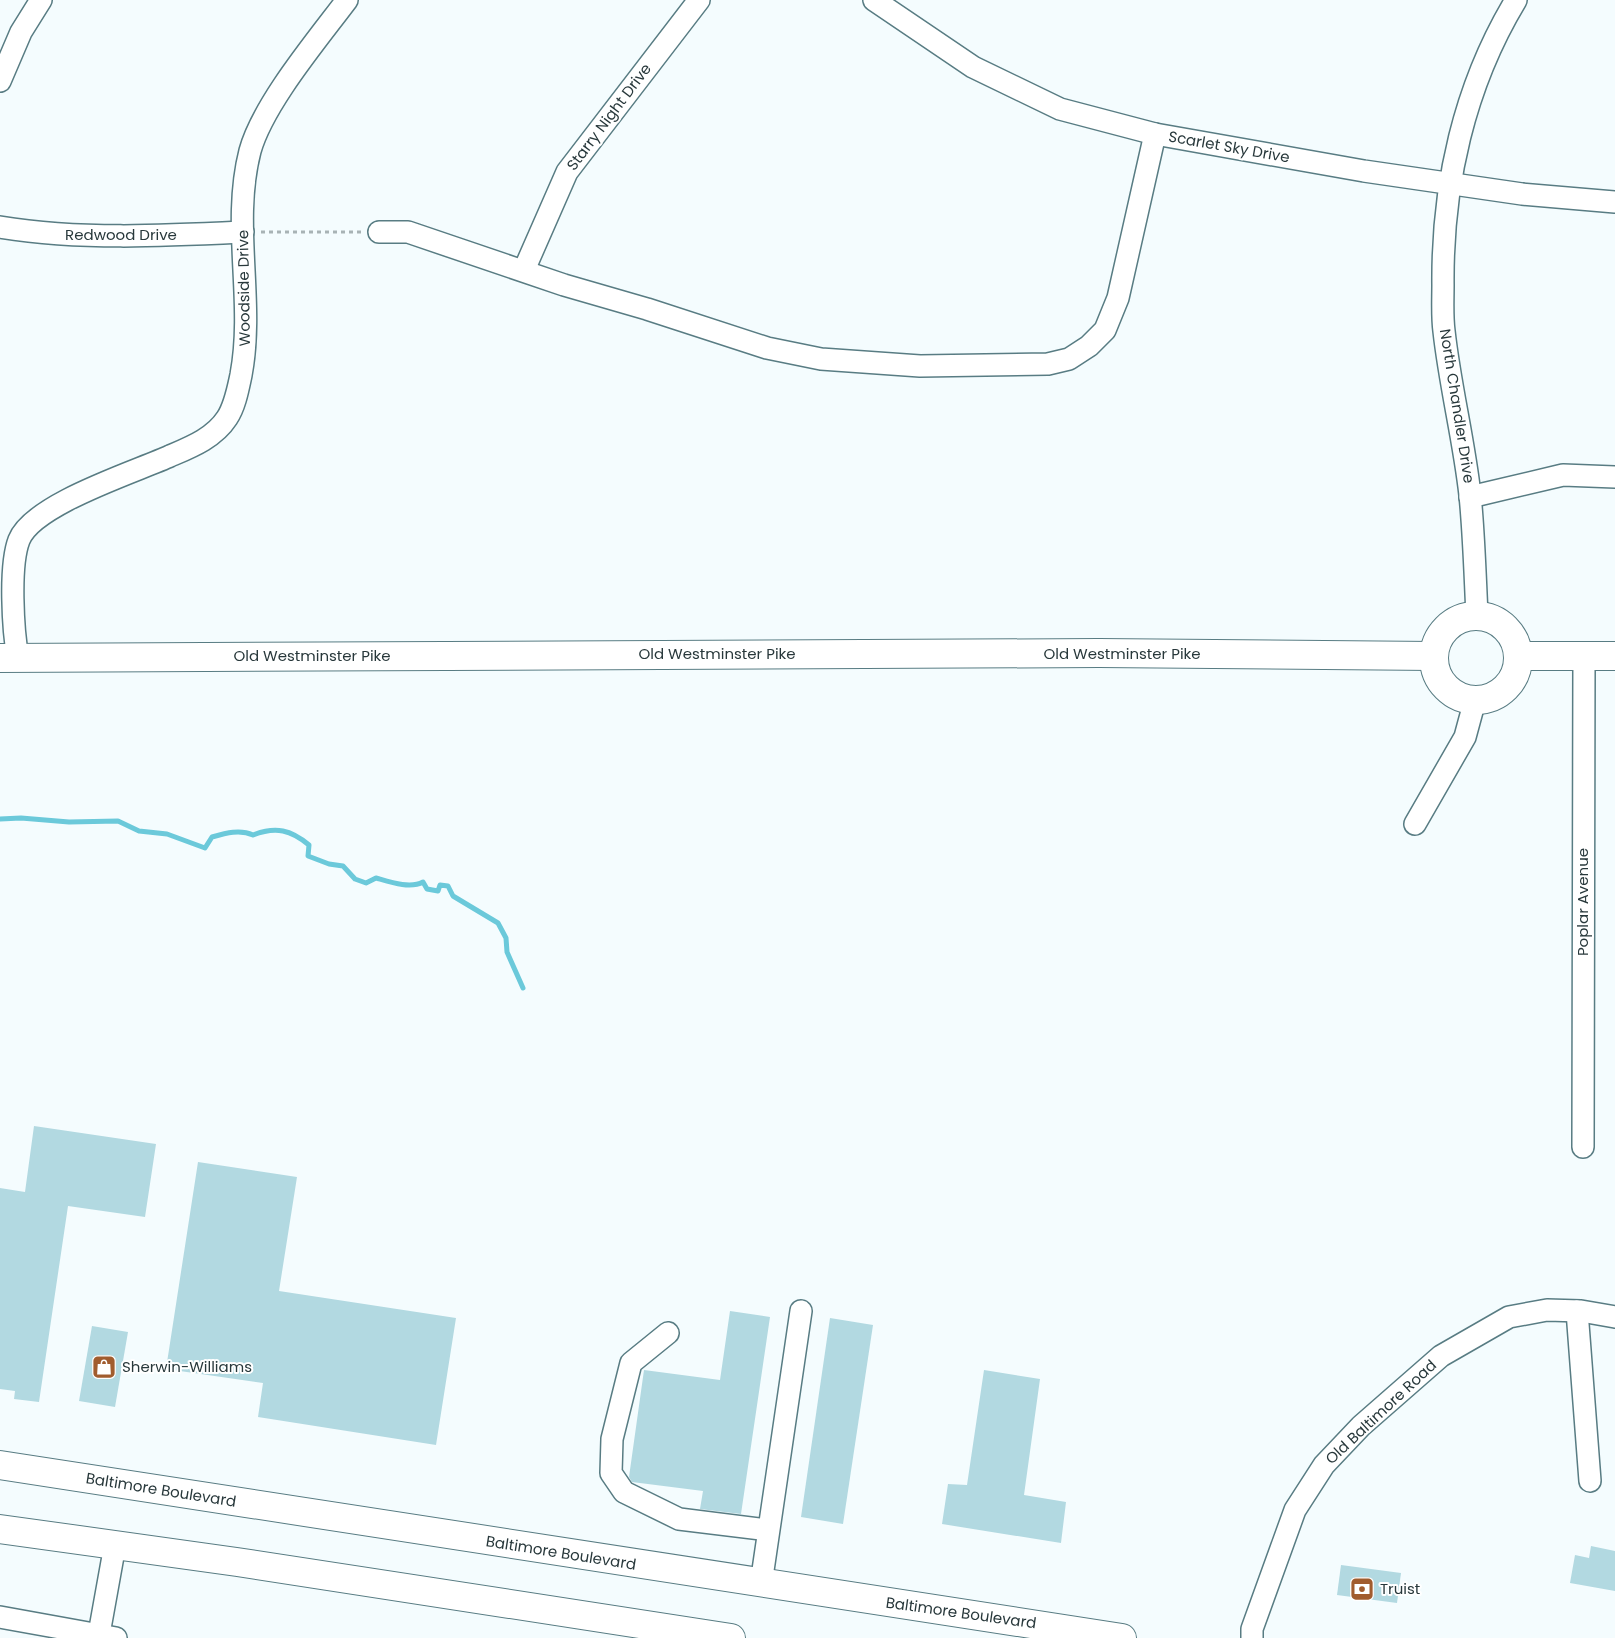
<svg xmlns="http://www.w3.org/2000/svg" width="1615" height="1638" viewBox="0 0 1615 1638" font-family="Poppins,sans-serif">
<rect width="100%" height="100%" fill="#f4fcfe"/>
<g fill="none" stroke-linecap="round" stroke-linejoin="round">
<path stroke="#6bc9da" stroke-width="5" d="M 0,819 L 21,818 L 69,822 L 118,821 L 139,831 L 167,834 L 205,848 L 212,837 C 226,833 240,829 253,835 C 276,826 291,830 309,845 L 308,856 L 329,864 L 343,866 L 355,879 L 366,883 L 376,878 C 390,882 410,889 423,882 L 427,889 L 438,891 L 440,885 L 448,886 L 453,896 L 498,923 L 506,938 L 507,952 L 523,988"/>
</g>
<g fill="#b2d9e1">
<polygon points="34,1126 156,1144 145,1217 68,1206 39,1402 14,1399 15,1391 0,1389 0,1188 25,1192"/>
<polygon points="198,1162 297,1177 279,1291 456,1318 436,1445 258,1417 263,1383 166,1369"/>
<polygon points="730,1311 770,1317 741,1514 700,1509 703,1491 632,1482 629,1477 644,1370 720,1380"/>
<polygon points="830,1318 873,1325 843,1524 801,1517"/>
<polygon points="92,1326 128,1332 115,1407 79,1401"/>
<polygon points="984,1370 1040,1379 1024,1495 1066,1502 1061,1543 942,1524 948,1484 967,1485"/>
<polygon points="1591,1546 1615,1551 1615,1591 1570,1583 1575,1555 1589,1558"/>
<polygon points="1341,1565 1401,1573 1397,1603 1337,1595"/>
</g>
<g fill="none" stroke-linecap="round" stroke-linejoin="round">
<g stroke="#587c83" stroke-width="24">
<g id="minor">
<polyline points="874,0 973,67 1060,109 1155,134 1364,171 1522,194 1615,202"/>
<polyline points="0,81 21,32 41,0"/>
<path d="M 0,227 C 81,240 161,236 243,232"/>
<polyline points="379,232 408,232 564,285 647,309 767,348 821,359 920,366 1048,364 1069,359 1089,346 1105,330 1118,298 1155,134"/>
<polyline points="524,270 567,172 699,0"/>
<polyline points="1470,497 1563,475 1615,477"/>
<path d="M 1477,615 C 1475,575 1474,535 1470,495 C 1464,440 1450,386 1444,331 C 1442,316 1443,300 1443,285 C 1442,185 1464,86 1516,0"/>
<path d="M 18,658 C 13,631 9,566 19,540 C 33,504 135,472 170,456 C 191,447 214,438 227,418 C 235,406 238,389 241,375 C 255,301 231,225 250,151 C 263,104 317,40 347,0"/>
<polyline points="1415,824 1465,737 1475,700"/>
<polyline points="1583,1147 1584,656"/>
<polyline points="1577,1311 1590,1481"/>
<polyline points="668,1333 631,1363 612,1439 611,1473 624,1492 679,1519 768,1530"/>
<polyline points="761,1584 801,1311"/>
<polyline points="0,1617 116,1638"/>
<polyline points="99,1634 115,1545"/>
<polyline points="1252,1638 1252,1629 1295,1510 1324,1465 1361,1426 1441,1356 1509,1317 1547,1310 1581,1311 1615,1317"/>
</g>
</g>
<g stroke="#587c83" stroke-width="30">
<g id="major">
<circle cx="1476" cy="658" r="42"/>
<polyline points="1519,656 1615,656"/>
<polyline points="0,658 1099,653 1433,656"/>
</g>
</g>
<g stroke="#587c83" stroke-width="30">
<g id="highway">
<polyline points="0,1465 1122,1638"/>
<polyline points="0,1529 237,1562 731,1638"/>
</g>
</g>
<polyline stroke="#a8b3b5" stroke-width="3" stroke-dasharray="4 4" stroke-linecap="butt" points="261,232 362,232"/>
<use href="#minor" stroke="#fff" stroke-width="21"/>
<use href="#major" stroke="#fff" stroke-width="28"/>
<use href="#highway" stroke="#fff" stroke-width="28"/>
</g>
<defs>
<g id="shop-square" transform="scale(1.25)"><rect x="-9" y="-9" width="18" height="18" rx="4" fill="#a15c2e" stroke="#fff"/><path d="M-5-2.5h2.3a2.7 3.5 0 0 1 5.4 0H5L5.5 6h-11ZM-1.5-2.5h3a1.5 2.3 0 0 0-3 0Z" fill="#fff"/></g>
<g id="bank-square" transform="scale(1.25)"><rect x="-9" y="-9" width="18" height="18" rx="4" fill="#a15c2e" stroke="#fff"/><path d="M-6-4H6V4H-6ZM0-2.3a2.3 2.3 0 1 0 0 4.6a2.3 2.3 0 1 0 0-4.6Z" fill="#fff"/></g>
</defs>
<g fill-rule="evenodd">
<use href="#shop-square" x="104" y="1367"/>
<use href="#bank-square" x="1362" y="1589"/>
</g>
<g text-anchor="middle" stroke-width="4" stroke-linejoin="round" paint-order="stroke">
<g font-size="15" fill="#28383b" stroke="#fff">
<text transform="translate(609 117) rotate(-53)" y="5">Starry Night Drive</text>
<text transform="translate(1229 147) rotate(10)" y="5">Scarlet Sky Drive</text>
<text x="121" y="240">Redwood Drive</text>
<text transform="translate(244 288) rotate(-91)" y="5">Woodside Drive</text>
<text transform="translate(1457 406) rotate(81)" y="5">North Chandler Drive</text>
<text x="717" y="659">Old Westminster Pike</text>
<text x="1122" y="659">Old Westminster Pike</text>
<text x="312" y="661">Old Westminster Pike</text>
<text transform="translate(1583 902) rotate(-90)" y="5">Poplar Avenue</text>
<text transform="translate(1381 1412) rotate(-43)" y="5">Old Baltimore Road</text>
<text transform="translate(161 1490) rotate(9)" y="5">Baltimore Boulevard</text>
<text transform="translate(561 1553) rotate(9)" y="5">Baltimore Boulevard</text>
<text transform="translate(961 1613) rotate(8)" y="5">Baltimore Boulevard</text>
</g>
<g font-size="15" fill="#28383b" stroke="#fff" text-anchor="start">
<text x="122" y="1372">Sherwin-Williams</text>
<text x="1380" y="1594">Truist</text>
</g>
</g>
</svg>
